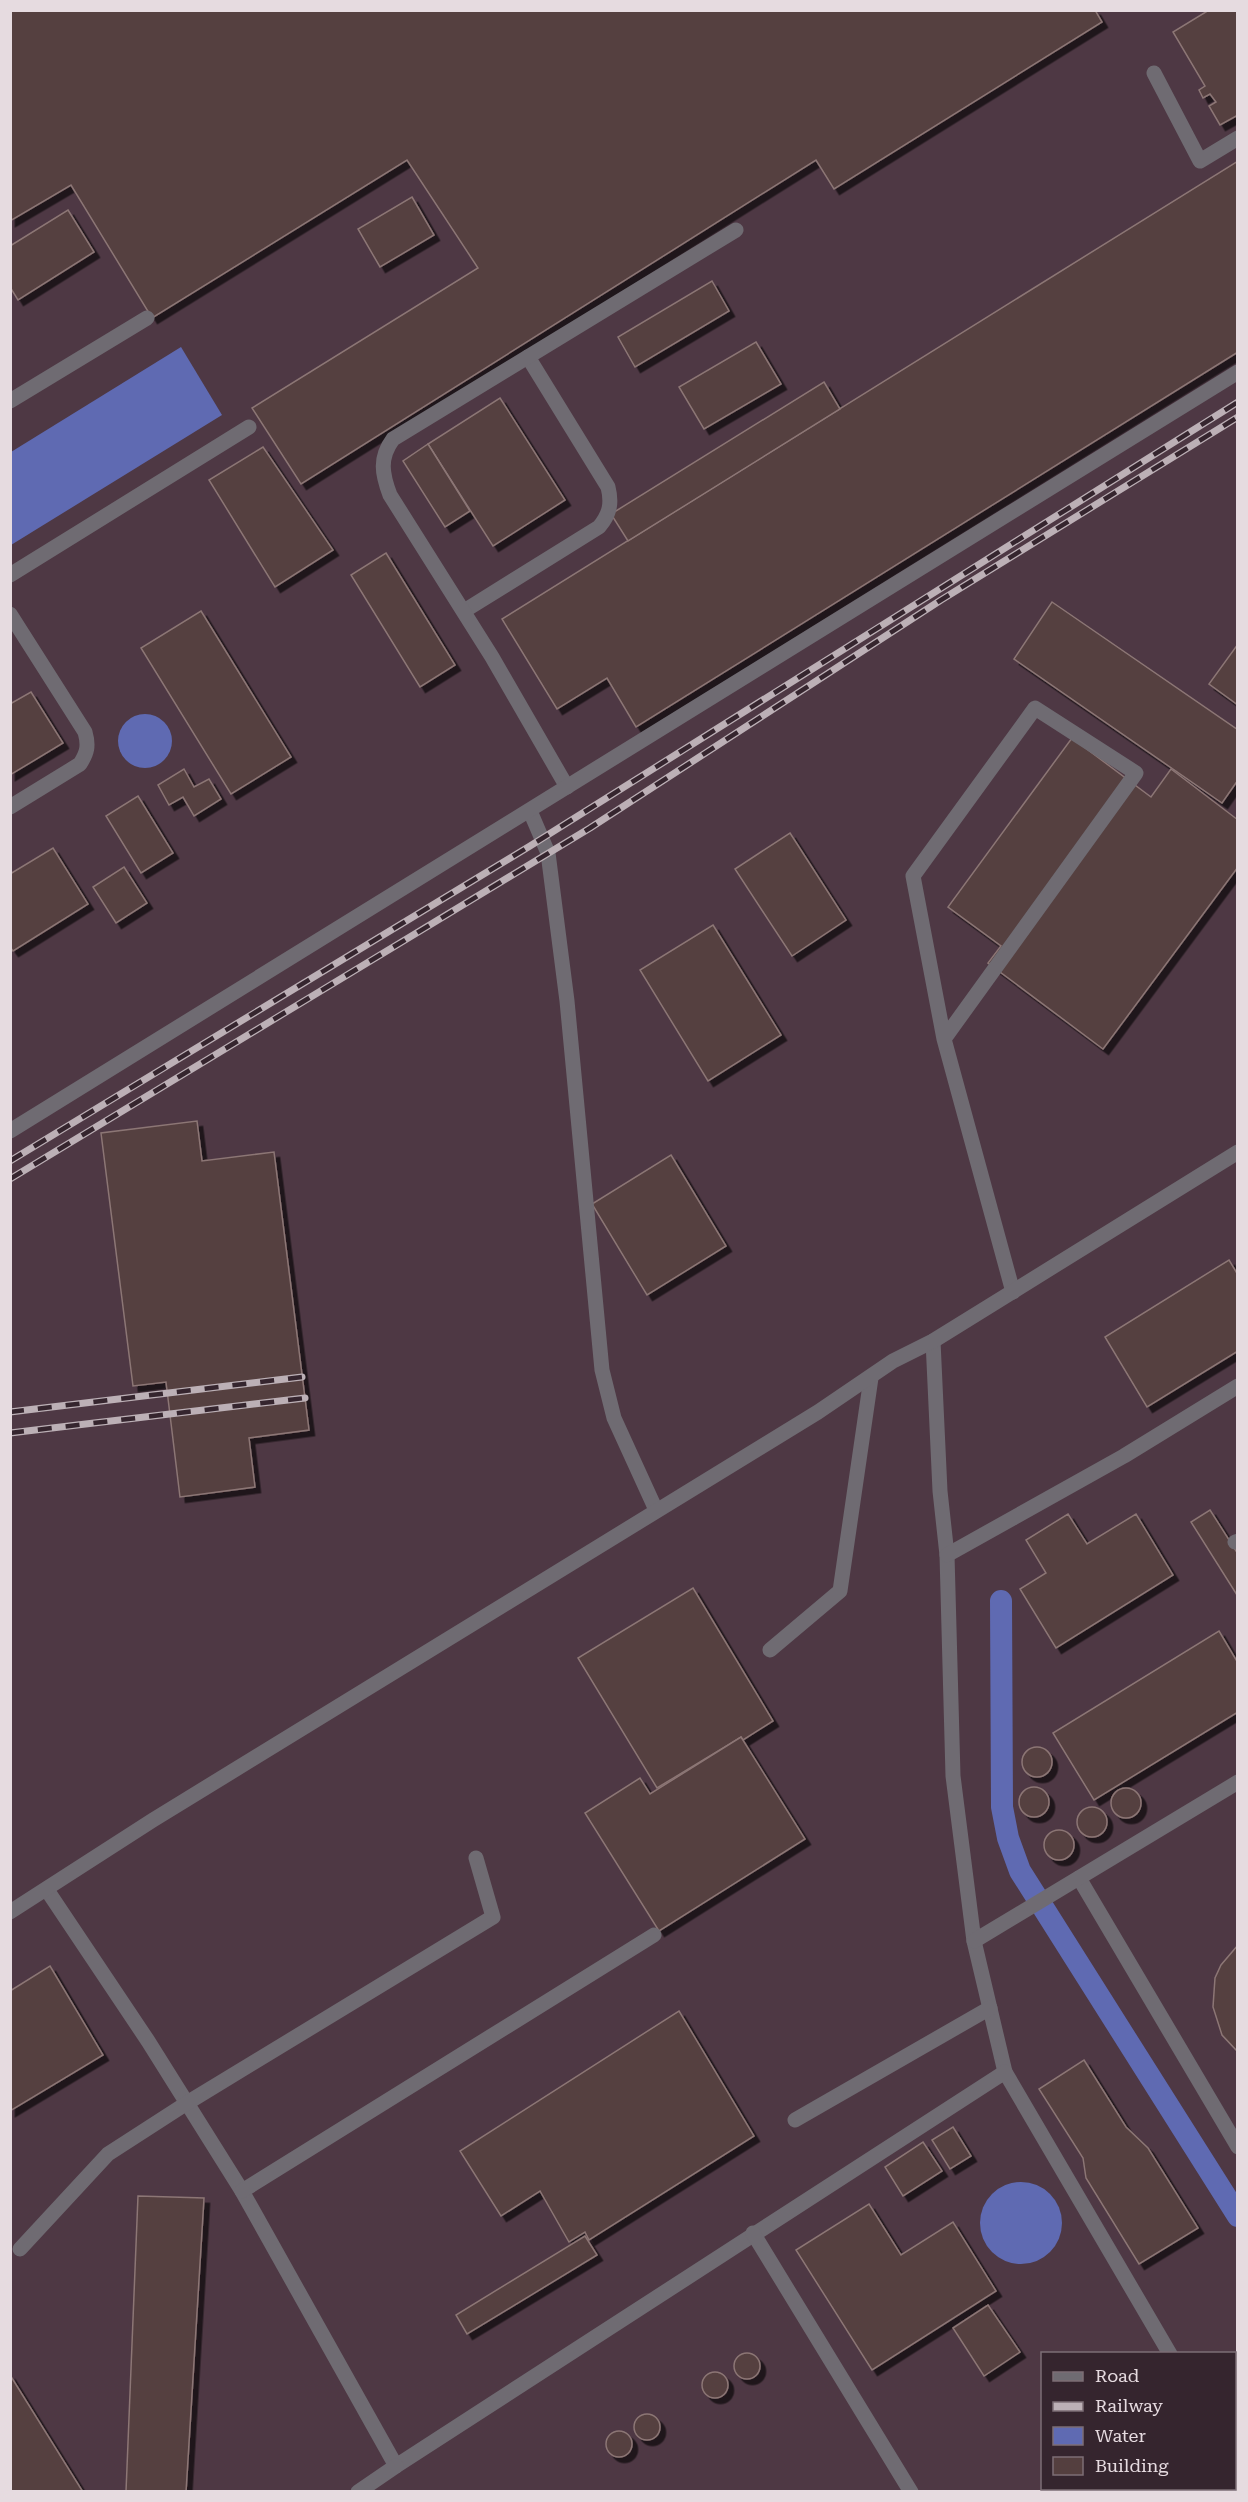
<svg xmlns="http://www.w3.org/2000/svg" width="1248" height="2502" viewBox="0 0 1248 2502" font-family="'Roboto Serif',serif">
<defs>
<filter id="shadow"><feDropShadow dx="5.5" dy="5.5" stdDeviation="0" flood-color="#0009"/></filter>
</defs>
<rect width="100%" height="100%" fill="#402f38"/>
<path fill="#4e3844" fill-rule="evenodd" d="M 11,11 L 1237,11 L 1237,2491 L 11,2492 ZM 1042,2354 L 1234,2354 L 1234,2488 L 1042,2488 Z"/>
<g fill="#5f6ab2">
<polygon points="181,347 222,415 11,545 11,452"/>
<circle cx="145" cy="741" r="27"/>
<circle cx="1021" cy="2223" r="41"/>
</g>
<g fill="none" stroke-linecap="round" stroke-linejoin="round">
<polyline stroke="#5f6ab2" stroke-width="22" points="1001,1601 1002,1807 1008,1838 1020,1871 1238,2216"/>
</g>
<g fill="#543f3f" stroke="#8c7675" stroke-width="1.5" filter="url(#shadow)">
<polygon points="10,10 1095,10 1102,22 834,189 816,160 301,484 252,408 478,268 407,160 152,318 71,185 10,221"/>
<polygon points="1209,10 1238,10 1238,115 1220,125 1209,106 1216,102 1210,94 1203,98 1199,90 1205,86 1173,32"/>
<polygon points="1238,161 1238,352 636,727 607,678 557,709 502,619"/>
<polygon points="412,197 434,235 380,267 358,229"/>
<polygon points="68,210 94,252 18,300 10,287 10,246"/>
<polygon points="712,281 729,311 635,367 618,337"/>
<polygon points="756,342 781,384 704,429 679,387"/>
<polygon points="824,382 840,409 628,541 611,514"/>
<polygon points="500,398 565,500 493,546 428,444"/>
<polygon points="428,444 470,511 445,527 403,461"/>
<polygon points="263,447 333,550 275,587 209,480"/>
<polygon points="386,553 455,665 420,687 351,575"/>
<polygon points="1052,602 1238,730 1238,780 1222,803 1014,659"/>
<polygon points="201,611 291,757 231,794 141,648"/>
<polygon points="1238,644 1238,705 1209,684"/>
<polygon points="31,692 63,743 10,775 10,704"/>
<polygon points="1072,738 1151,797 1171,769 1238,820 1238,867 1103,1049 988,963 1001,946 948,907"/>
<polygon points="184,769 194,787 209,779 221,799 194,816 183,797 169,805 158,785"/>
<polygon points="138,796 173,853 141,873 106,816"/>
<polygon points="790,833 846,920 792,956 735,869"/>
<polygon points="53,848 88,904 13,951 10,947 10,874"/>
<polygon points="124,867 147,903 116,923 93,887"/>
<polygon points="713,925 781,1035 708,1081 640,970"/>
<polygon points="197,1121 202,1161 274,1152 309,1430 249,1438 255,1487 180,1497 166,1382 133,1386 101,1133"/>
<polygon points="671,1155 726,1246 647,1295 592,1204"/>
<polygon points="1229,1260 1238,1275 1238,1351 1147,1407 1105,1337"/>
<polygon points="1210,1510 1238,1554 1237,1595 1191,1522"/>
<polygon points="1068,1514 1087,1544 1136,1514 1173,1575 1056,1648 1020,1589 1046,1573 1026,1540"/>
<polygon points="693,1588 773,1721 743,1740 741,1737 657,1788 578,1658"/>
<polygon points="1219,1631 1238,1663 1238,1712 1094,1800 1053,1733"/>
<polygon points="741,1737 805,1839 659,1931 585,1813 640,1778 650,1794"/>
<circle cx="1037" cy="1762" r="15"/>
<circle cx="1034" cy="1802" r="15"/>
<circle cx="1126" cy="1803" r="15"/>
<circle cx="1092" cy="1822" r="15"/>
<circle cx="1059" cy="1845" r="15"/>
<polygon points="1238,1945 1238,2052 1222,2035 1213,2007 1215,1978 1221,1965"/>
<polygon points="50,1966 103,2055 10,2111 10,1991"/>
<polygon points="679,2011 754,2136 589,2240 585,2232 569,2242 540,2191 501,2216 460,2151"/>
<polygon points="1084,2060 1126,2127 1148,2148 1198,2228 1139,2264 1086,2178 1083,2158 1039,2089"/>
<polygon points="953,2127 971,2156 950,2169 932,2140"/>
<polygon points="923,2142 942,2171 903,2196 885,2167"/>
<polygon points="138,2196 204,2198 186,2492 126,2492"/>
<polygon points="869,2204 901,2255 953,2222 996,2291 872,2370 796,2250"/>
<polygon points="585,2236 597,2255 467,2334 456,2315"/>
<polygon points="988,2305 1020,2352 984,2376 953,2328"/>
<circle cx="747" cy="2366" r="13"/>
<circle cx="715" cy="2385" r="13"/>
<polygon points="10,2375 83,2492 10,2492"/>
<circle cx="647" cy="2427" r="13"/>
<circle cx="619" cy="2444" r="13"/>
</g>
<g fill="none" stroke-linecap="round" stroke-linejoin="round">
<g stroke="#6f6b72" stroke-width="15">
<polyline points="1154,73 1200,161 1238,138"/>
<polyline points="10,401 147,318"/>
<polyline points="10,575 249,427"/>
<path d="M 464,611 L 599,527 C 610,514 612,503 608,487 L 528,357"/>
<path d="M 10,614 L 85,732 C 89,746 87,753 80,764 L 10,807"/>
<path d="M 567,787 L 492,657 L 390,495 C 382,474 379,458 393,439 L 736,230"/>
<polyline points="530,811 548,853 567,1001 602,1370 614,1418 656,1510"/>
<polyline points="944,1039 1136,773 1035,708 913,876 944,1039 1013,1292"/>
<polyline points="10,1131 1238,372"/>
<polyline points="933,1341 940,1491 947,1555 953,1776 974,1941 1005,2072"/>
<polyline points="1235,1542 1238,1541"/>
<polyline points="947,1555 1124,1456 1238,1386"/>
<polyline points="770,1650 840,1591 871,1378"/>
<polyline points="1079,1878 1238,2147"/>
<polyline points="47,1890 148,2041 242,2191 396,2466 1005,2072 1170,2354"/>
<polyline points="10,1912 153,1820 818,1412 893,1361 933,1341 1238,1152"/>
<polyline points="974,1941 1238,1782"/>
<polyline points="795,2120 990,2008"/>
<polyline points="242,2191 654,1935"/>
<polyline points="753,2233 911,2492"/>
<polyline points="20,2249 108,2154 187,2103 493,1917 476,1858"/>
<polyline points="1234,2463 1238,2467"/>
<polyline points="358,2492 396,2466"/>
<polyline points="1169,2492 1173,2488"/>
</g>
<g stroke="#bcb0b6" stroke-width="7">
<g id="rail">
<polyline points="10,1161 530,846 1238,402"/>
<polyline points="10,1179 590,828 941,600 1238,417"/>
<polyline points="10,1412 302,1377"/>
<polyline points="10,1433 305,1398"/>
</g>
</g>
<use href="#rail" stroke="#35252e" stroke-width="4.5" stroke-dasharray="14" stroke-linecap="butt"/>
</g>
<rect width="1248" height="2502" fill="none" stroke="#e6dbe0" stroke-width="24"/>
<rect x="1041" y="2352" width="195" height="138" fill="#35252e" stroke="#7c6e75" stroke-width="1.5"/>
<rect x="1053" y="2372" width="30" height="9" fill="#6f6b72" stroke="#7c6e75" stroke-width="1.5"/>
<text x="1095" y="2382" font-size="18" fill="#e6dbe0">Road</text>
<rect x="1053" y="2402" width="30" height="9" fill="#bcb0b6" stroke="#7c6e75" stroke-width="1.5"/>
<text x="1095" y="2412" font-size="18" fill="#e6dbe0">Railway</text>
<rect x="1053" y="2427" width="30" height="18" fill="#5f6ab2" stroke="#7c6e75" stroke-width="1.5"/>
<text x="1095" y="2442" font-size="18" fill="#e6dbe0">Water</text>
<rect x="1053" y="2457" width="30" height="18" fill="#543f3f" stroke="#7c6e75" stroke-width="1.5"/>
<text x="1095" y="2472" font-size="18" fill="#e6dbe0">Building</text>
</svg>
